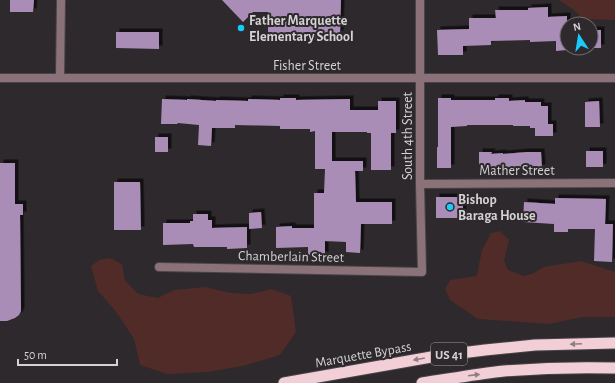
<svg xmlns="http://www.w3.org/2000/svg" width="615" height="383" viewBox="0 0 615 383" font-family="'Alegreya Sans',sans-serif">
<defs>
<filter id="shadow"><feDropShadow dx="3.5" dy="-3.5" stdDeviation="0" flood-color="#0009"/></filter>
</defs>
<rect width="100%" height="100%" fill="#2d292c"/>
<g fill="#502b28">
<polygon points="559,0 615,0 615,20 583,19 574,10"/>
<polygon points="500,231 509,240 504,261 508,270 524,276 534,273 544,267 581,261 615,272 615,317 583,317 549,324 478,319 450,300 445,289 450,280 477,276 479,264 482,250 491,233"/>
<polygon points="110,258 122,264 125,280 138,294 158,298 174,290 205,287 231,293 251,294 271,289 291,296 296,332 280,355 243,366 207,372 167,374 140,365 134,339 117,313 98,291 91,266 99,260"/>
</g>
<g fill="#aa8db6" filter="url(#shadow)">
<polygon points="10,0 34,0 33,12 10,12"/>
<polygon points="222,0 341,0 340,34 326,34 326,40 268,39 268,12 253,12 243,22"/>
<polygon points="548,7 548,17 567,16 567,50 556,51 556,41 530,42 530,40 491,41 491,45 463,46 463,55 438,55 437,30 469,29 469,18 496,18 495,10 528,10 528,8"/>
<rect x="591" y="30" width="10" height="18"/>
<polygon points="116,32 159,32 159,49 116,48"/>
<polygon points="280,98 296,98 296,100 350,99 350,110 378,110 378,101 396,101 396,133 391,133 391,170 371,170 371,133 367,133 367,132 332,132 332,161 363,161 363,171 355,171 356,202 392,202 392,224 361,224 360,253 346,252 346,242 325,241 325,255 308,255 308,247 276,248 276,227 292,226 292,228 314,228 314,193 324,193 325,169 315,169 315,131 310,132 310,129 280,129 280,126 235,125 235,128 212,128 211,146 198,145 199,125 178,123 177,124 161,124 162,99 187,100 187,99 216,101 216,100 248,101 248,99 280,100"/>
<polygon points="438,98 451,98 451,100 495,100 495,98 509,98 509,101 525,100 525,102 541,102 541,106 548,106 548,124 553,124 553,136 535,136 535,128 530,128 530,126 513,126 513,125 467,125 467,126 451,127 451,168 437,168 437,147 438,147"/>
<polygon points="599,101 600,127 585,127 585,102"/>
<rect x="155" y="137" width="13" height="15"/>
<rect x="586" y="151" width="17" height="16"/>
<polygon points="479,152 492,152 491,154 503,153 503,154 527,152 541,152 542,168 511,169 511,167 496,168 496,167 479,167"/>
<polygon points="0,163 15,163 15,204 23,204 23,215 20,215 21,311 19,315 15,318 7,321 0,321"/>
<polygon points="114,182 140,182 141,230 114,230"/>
<rect x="436" y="197" width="27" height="21"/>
<polygon points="555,198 606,199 605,224 613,224 612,262 594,261 595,229 568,229 568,232 554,232 554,224 523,222 524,202 555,204"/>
<polygon points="261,212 262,228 249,229 249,213"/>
<polygon points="193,214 208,214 208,220 212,220 212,228 247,227 247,248 227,249 227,247 194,247 193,244 163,245 163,223 190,223 190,221 193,221"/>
</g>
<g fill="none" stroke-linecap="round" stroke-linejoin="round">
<g stroke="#484447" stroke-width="10">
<g id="minor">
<polyline points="60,78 61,0"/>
<polyline points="420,184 615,183"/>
<polyline points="159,267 422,272 420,184 420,77"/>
</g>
</g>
<g stroke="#484447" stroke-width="10">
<g id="tertiary">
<polyline points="420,77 420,0"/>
<polyline points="0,78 615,78"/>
</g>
</g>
<g stroke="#484447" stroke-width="13">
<g id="trunk">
<polyline points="284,383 437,356 485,350 535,345 615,343"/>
<path d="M 422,383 C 449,379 477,374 504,371 C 541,368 578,367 615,368"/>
</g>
</g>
<use href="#minor" stroke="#8a7278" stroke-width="8"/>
<use href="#tertiary" stroke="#8a7278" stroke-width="8"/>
<use href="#trunk" stroke="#f2ced6" stroke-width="11"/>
</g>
<defs><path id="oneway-solid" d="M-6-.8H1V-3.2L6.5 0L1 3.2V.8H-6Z"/></defs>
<g fill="#907c81">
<use href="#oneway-solid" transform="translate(576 344) rotate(178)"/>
<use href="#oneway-solid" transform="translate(419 359) rotate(170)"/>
<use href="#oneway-solid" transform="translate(474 375) rotate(-7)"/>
</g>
<g fill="#19cafc" stroke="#2d292c" stroke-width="1.5">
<circle cx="241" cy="28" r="4"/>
<circle cx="450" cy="207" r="4"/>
</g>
<g text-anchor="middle" stroke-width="4" stroke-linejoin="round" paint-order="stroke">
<rect fill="#2d292c" stroke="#a39fa2" stroke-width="1" x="431" y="343" width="36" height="22" rx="3"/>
<g font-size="13" font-weight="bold" fill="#d5d2d4">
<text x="449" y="359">US 41</text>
</g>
<g font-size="14" font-weight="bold" fill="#d5d2d4" stroke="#2d292c" text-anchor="start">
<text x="249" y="25">Father Marquette<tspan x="249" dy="16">Elementary School</tspan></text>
<text x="458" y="204">Bishop<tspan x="458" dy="16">Baraga House</tspan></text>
</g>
<g font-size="14" fill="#d5d2d4" stroke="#2d292c">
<text x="307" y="70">Fisher Street</text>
<text transform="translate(407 136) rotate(-90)" y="5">South 4th Street</text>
<text x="517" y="175">Mather Street</text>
<text transform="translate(291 256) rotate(1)" y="5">Chamberlain Street</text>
<text transform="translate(363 354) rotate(-10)" y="5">Marquette Bypass</text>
</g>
</g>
<g transform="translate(579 36) rotate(348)"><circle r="19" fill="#2d292c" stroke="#706d6f"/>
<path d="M0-3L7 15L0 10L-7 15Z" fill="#19cafc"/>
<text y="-6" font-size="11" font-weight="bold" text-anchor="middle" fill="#d5d2d4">N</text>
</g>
<path d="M18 359v6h99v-6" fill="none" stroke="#d5d2d4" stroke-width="2"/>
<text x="24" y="359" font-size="12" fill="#d5d2d4" stroke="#2d292c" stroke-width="3" paint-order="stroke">50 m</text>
</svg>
